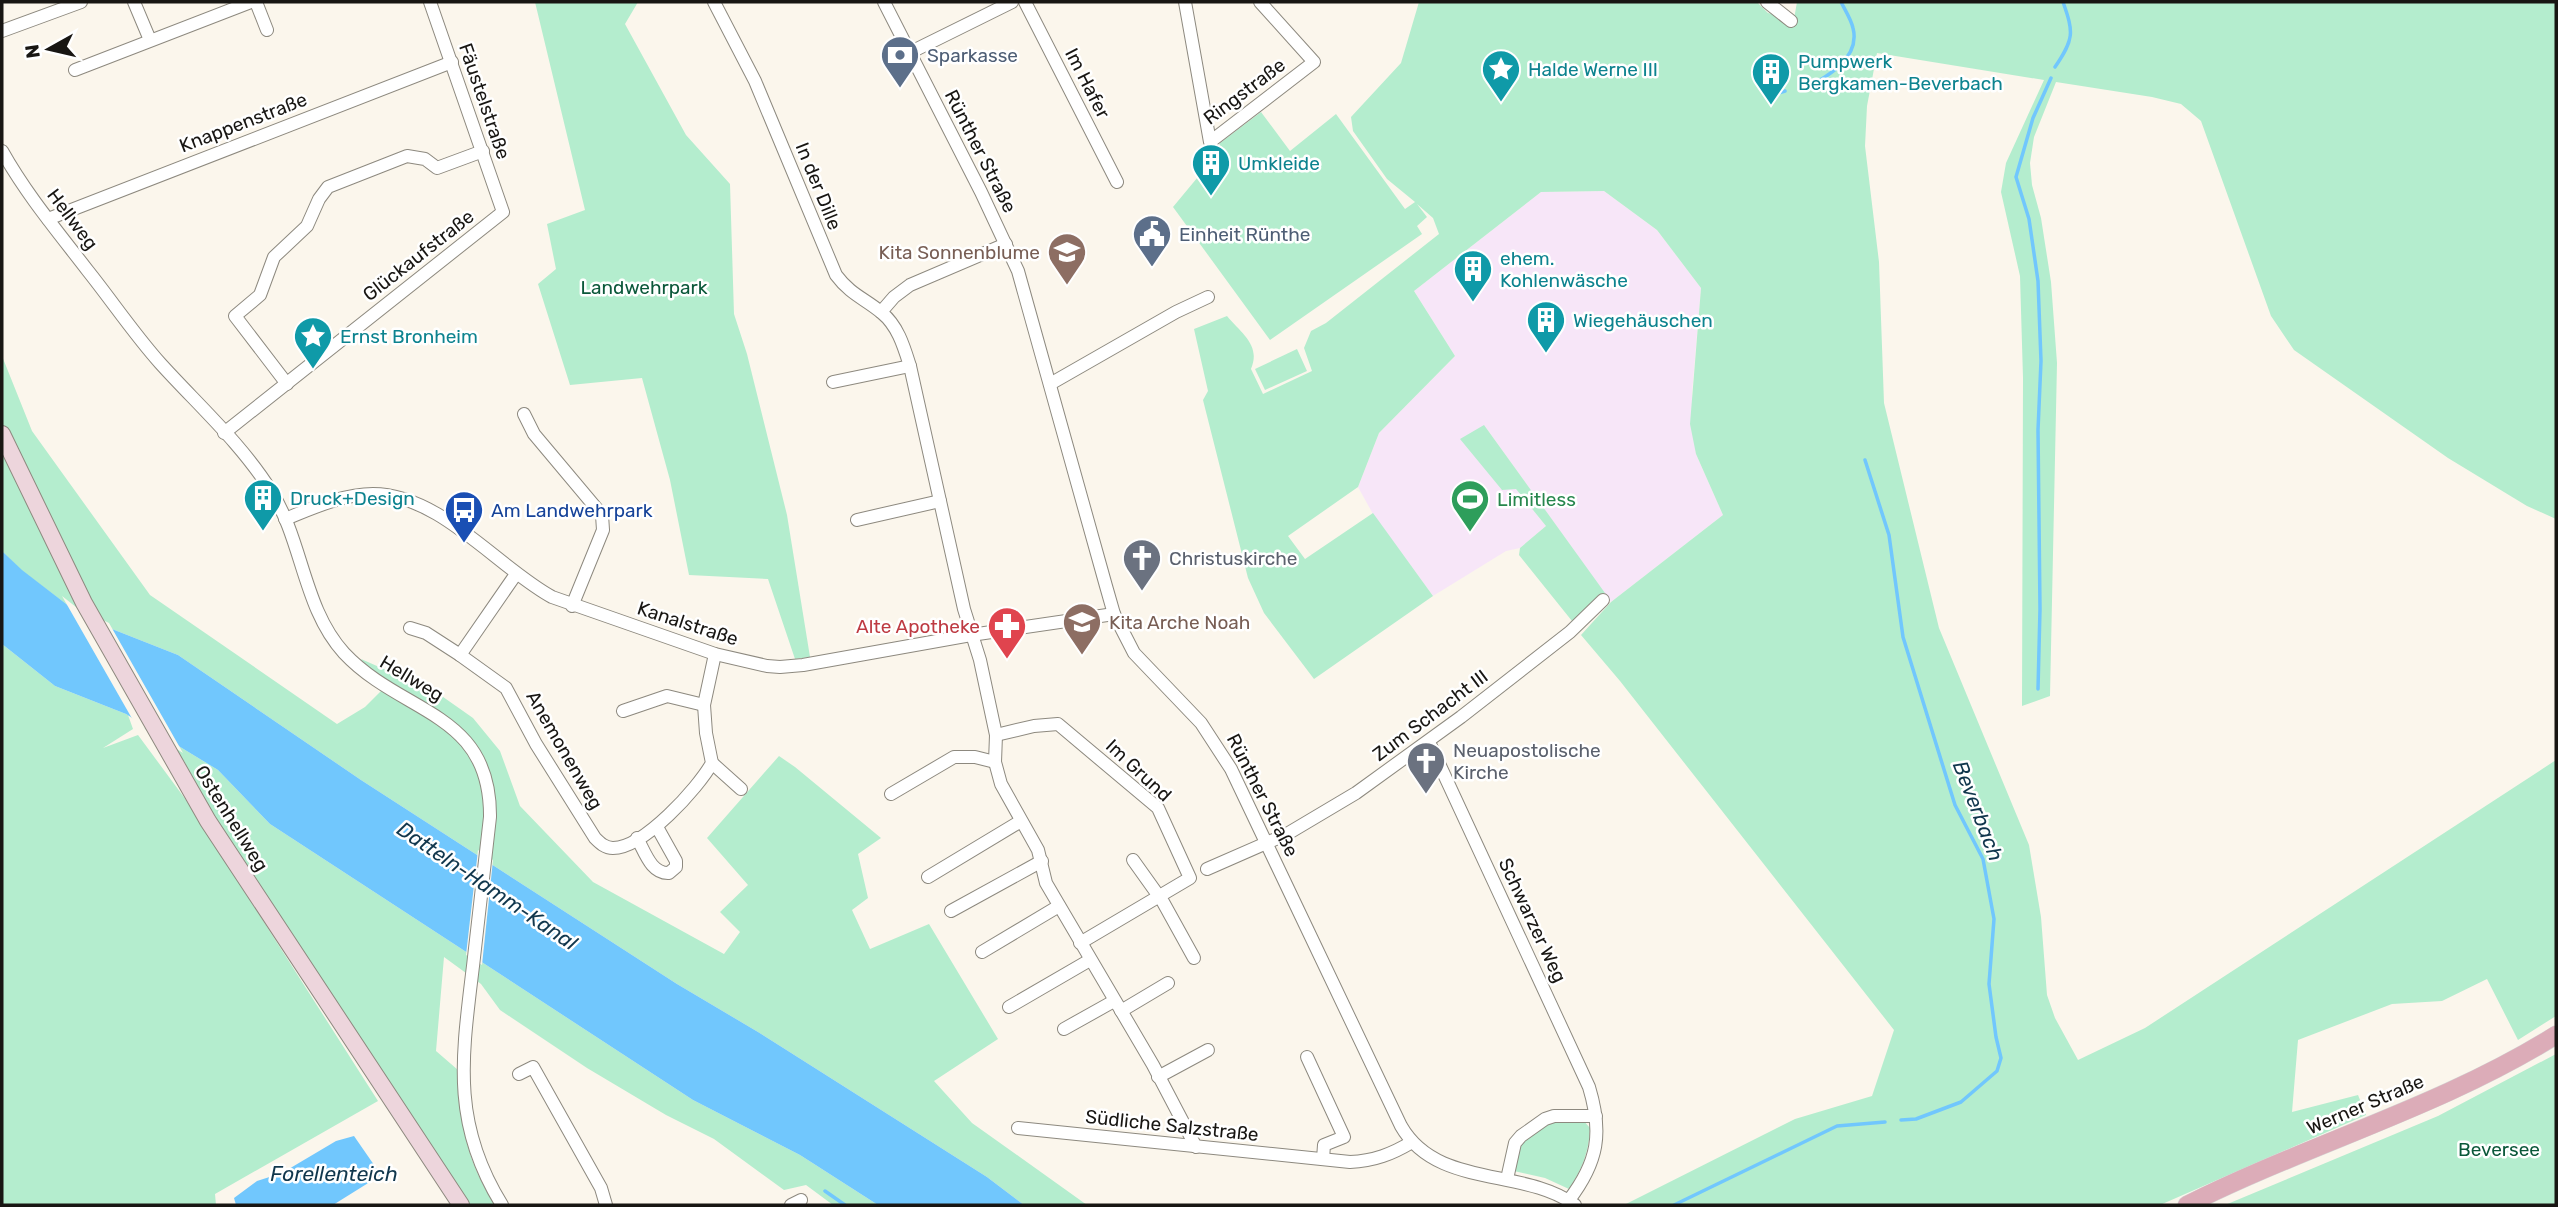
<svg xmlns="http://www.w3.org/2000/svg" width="2558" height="1207" viewBox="0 0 2558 1207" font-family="Rubik,sans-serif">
<rect width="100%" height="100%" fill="#fbf6ec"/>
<polygon fill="#f7e6f8" points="1604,191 1657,230 1701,288 1692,393 1696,454 1723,515 1611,602 1484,425 1516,489 1546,526 1520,548 1506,551 1433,596 1373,514 1358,487 1379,433 1455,356 1414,291 1541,192"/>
<g fill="#b4edce">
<polygon points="535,2 638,2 625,24 686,135 730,184 734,314 747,354 787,515 810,657 795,659 768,579 689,575 670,480 642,378 570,385 538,284 556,269 547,224 585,210"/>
<path d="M 1419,2 L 1757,2 L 1768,13 L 1794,19 L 1797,2 L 2556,2 L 2556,519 L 2527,506 L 2448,458 L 2294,350 L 2271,316 L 2201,121 L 2181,104 L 2152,97 L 2056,82 L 2034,137 L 2030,163 L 2032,185 L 2041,218 L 2051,282 L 2057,363 L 2050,696 L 2022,706 L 2023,378 L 2020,276 L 2001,192 L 2006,163 L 2044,80 L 1877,53 L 1867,106 L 1865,146 L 1879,262 L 1884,403 L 1939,628 L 2029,845 L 2041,917 L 2047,995 L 2055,1018 L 2078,1060 L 2145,1028 L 2556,760 L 2556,1016 L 2518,1040 L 2487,979 L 2442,1001 L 2392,1004 L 2298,1040 L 2292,1112 L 2358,1095 L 2366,1115 L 2160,1205 L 1624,1205 L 1795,1119 L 1872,1096 L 1894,1030 L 1620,681 L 1581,635 L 1611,602 L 1723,515 L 1696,454 L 1690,424 L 1701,288 L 1657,230 L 1604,191 L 1541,192 L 1414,291 L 1455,356 L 1379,433 L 1358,487 L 1288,536 L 1305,559 L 1373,513 L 1433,596 L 1314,679 L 1264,613 L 1248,578 L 1203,400 L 1208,391 L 1194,329 L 1227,316 C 1242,334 1261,345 1251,369 L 1263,394 L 1312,371 L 1304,348 L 1311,331 L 1326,323 L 1439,234 L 1433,218 L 1417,204 L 1427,217 L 1417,226 L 1422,234 L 1270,340 L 1173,207 L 1217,154 L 1220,143 L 1261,112 L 1290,151 L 1336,114 L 1405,209 L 1415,202 L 1387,179 L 1353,131 L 1351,117 L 1401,63 Z"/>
<polygon points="1297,349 1307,371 1265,390 1255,369"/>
<polygon points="2,356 32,431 150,595 337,724 365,707 381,691 361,659 436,692 473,718 500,751 520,806 593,882 724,954 740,932 720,912 748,885 707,838 779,756 795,767 881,838 858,854 868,898 852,910 870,949 929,924 998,1039 934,1081 972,1123 1087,1205 1024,1205 987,1177 758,1032 677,984 361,780 178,655 112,629 74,610 21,570 2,551"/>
<polygon points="1484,425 1605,593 1572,621 1519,555 1520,548 1546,526 1516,489 1502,490 1460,439"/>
<path d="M 2,644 L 55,686 L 126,714 L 218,770 L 270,824 L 693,1100 L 800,1155 L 878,1205 L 833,1205 L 806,1185 L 784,1190 L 714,1139 L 666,1115 L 587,1068 L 500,1010 L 481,984 L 444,957 L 436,1051 L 458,1070 C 461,1125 465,1158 495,1205 L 469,1205 L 210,809 L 184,761 L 128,715 L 133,729 L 103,748 L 138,735 L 186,800 L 378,1101 L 215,1194 L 216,1205 L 5,1205 L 2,1203 Z"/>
<polygon points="2556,1054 2556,1205 2225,1205 2438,1116"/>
<path d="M 1552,1120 L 1583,1120 L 1590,1128 C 1589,1152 1582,1169 1569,1189 L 1545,1178 L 1514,1171 L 1521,1142 Z"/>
</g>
<g fill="#71c7fd">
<polygon points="2,551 22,570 74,610 112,629 178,655 361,780 677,984 758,1032 987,1177 1024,1205 878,1205 800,1155 693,1100 270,824 218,770 126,714 55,686 2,644"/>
<polygon points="354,1136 381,1175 333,1205 236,1205 234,1198 257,1181 282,1173 336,1141"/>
</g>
<g fill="#fbf6ec">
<polygon points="62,596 76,607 109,623 183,753 134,722"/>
<polygon points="478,850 493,860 482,965 466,955"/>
</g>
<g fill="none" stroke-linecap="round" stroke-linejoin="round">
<g stroke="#71c7fd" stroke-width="3.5">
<path d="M 2055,67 C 2074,39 2074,33 2063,2"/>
<path d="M 1803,90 C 1825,78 1861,59 1853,28 C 1851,19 1845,10 1841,2"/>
<polyline points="1769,96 1785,91"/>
<polyline points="1865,460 1889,535 1903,637 1955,805 1983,859 1994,919 1989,984 1996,1037 2001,1058 1997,1071 1961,1102 1916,1119 1901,1120"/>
<polyline points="2038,689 2040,609 2038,430 2041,361 2038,281 2029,219 2016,177 2033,118 2051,78"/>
<polyline points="825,1191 845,1205"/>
<polyline points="1674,1205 1837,1126 1885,1122"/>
</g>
<g stroke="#8d897f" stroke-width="14">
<g id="street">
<polyline points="134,2 150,40"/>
<polyline points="256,2 267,30"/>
<path d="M 714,2 L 755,81 L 836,275 C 851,295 864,298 882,313 C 898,326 904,347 910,366 L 964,609 L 980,660 L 996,735 L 995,762 L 1001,784 L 1038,850 L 1046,883 L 1153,1065 L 1196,1147"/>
<path d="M 884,2 L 981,192 L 1018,271 L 1106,586 L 1114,614 L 1134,653 L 1201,723 L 1231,769 L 1401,1126 C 1437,1189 1523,1167 1575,1205"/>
<polyline points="1025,2 1117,182"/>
<polyline points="1185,2 1210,142 1314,62 1260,2"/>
<polyline points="1767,2 1791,21"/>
<polyline points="2,31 81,2"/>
<polyline points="911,52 1012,2"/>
<polyline points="75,70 251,2"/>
<path d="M 2,151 C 26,194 58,232 88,271 C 112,301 134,334 160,363 C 197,404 241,443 271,491 C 303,541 303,608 344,653 C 402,715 491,711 490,817 C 484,867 479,916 473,966 C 462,1057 451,1123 502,1205"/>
<polyline points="48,219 452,62"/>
<polyline points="881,312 894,297 910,285 1006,244"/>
<polyline points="833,382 910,366"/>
<polyline points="287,384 235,316 260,295 274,257 307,226 319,199 328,187 407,156 425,159 437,168 483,151"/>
<polyline points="1050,384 1176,312 1208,297"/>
<polyline points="524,414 534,434 602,515 603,530 572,606"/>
<polyline points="224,433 503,212 430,2"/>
<path d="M 285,519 C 313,508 343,494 373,494 C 440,494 497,567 552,597 L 715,654 L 767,666 L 780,667 L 803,665 L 971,635 L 1114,614"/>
<polyline points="857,520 940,501"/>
<polyline points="410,628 426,633 460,655 516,574"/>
<path d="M 460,655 L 506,688 L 536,744 L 595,838 C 600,843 605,848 613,848 C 644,848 698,788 712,763 L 706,733 L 704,705 L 715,654"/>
<polyline points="623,711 667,696 704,705"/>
<polyline points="996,735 1034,726 1058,724 1158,808 1190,878 1080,943"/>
<path d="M 1429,742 L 1589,1087 C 1603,1133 1598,1162 1569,1200"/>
<polyline points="712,763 741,789"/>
<polyline points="891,794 954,757 975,757 995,762"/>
<path d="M 637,838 C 645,852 651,874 669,873 L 676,867 L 676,861 L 657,827"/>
<polyline points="1133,860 1163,902 1194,958"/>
<polyline points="1207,869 1287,834 1356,793 1461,717 1570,632 1603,600"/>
<polyline points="928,877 1021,821"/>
<polyline points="951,911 1042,861"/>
<polyline points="982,952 1059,906"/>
<polyline points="1009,1007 1090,960"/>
<polyline points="1121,1011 1168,983"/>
<polyline points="1064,1029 1114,1001"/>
<polyline points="1307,1057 1344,1137 1324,1145 1323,1159"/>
<polyline points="519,1074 533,1067 601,1188 606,1205"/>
<polyline points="1158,1077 1208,1050"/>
<path d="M 1018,1128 L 1350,1162 C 1374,1161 1392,1154 1412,1142"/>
<polyline points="1507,1179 1515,1143 1521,1136 1545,1119 1554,1116 1596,1116"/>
<polyline points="791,1205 801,1200"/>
</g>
</g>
<g stroke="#8d897f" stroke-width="18">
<polyline id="secondary" points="2,434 84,603 208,821 461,1205"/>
</g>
<g stroke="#d5d5d5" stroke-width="19">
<path id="primary" d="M 2187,1205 C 2308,1144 2441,1107 2556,1035"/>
</g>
<use href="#street" stroke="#fff" stroke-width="12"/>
<use href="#secondary" stroke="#edd5dc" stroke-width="16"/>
<use href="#primary" stroke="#dcacb8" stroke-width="18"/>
</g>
<defs>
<g id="bank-pin" transform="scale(2.0125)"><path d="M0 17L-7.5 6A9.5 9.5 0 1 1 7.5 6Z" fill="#5c6f8a" stroke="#fff"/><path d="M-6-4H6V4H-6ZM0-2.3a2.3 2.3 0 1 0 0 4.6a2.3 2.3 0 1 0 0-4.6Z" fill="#fff"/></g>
<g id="sight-pin" transform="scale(2.0125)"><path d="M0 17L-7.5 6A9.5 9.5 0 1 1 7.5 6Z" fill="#0f9aa8" stroke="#fff"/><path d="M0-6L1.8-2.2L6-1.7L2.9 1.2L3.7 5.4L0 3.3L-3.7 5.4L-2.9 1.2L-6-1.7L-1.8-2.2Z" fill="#fff"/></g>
<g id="building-pin" transform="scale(2.0125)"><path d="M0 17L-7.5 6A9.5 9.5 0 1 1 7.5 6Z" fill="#0f9aa8" stroke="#fff"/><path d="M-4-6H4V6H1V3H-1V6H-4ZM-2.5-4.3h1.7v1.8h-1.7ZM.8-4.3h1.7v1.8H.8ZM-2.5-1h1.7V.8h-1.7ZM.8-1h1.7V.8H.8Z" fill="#fff"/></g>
<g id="civic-pin" transform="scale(2.0125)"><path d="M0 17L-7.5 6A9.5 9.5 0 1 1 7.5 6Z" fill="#5c6f8a" stroke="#fff"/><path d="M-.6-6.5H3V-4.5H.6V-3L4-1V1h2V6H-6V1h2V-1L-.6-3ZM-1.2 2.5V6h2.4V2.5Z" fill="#fff"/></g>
<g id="school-pin" transform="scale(2.0125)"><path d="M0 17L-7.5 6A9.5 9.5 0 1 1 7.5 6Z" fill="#8d6e63" stroke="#fff"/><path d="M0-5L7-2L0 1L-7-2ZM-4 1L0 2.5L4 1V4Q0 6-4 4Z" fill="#fff"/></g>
<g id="stadium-pin" transform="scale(2.0125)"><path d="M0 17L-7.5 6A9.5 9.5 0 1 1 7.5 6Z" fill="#2e9e5b" stroke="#fff"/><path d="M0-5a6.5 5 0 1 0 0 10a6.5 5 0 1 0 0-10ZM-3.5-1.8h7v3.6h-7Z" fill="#fff"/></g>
<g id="bus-pin" transform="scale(2.0125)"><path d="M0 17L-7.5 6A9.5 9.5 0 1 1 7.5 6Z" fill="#1a4fb4" stroke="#fff"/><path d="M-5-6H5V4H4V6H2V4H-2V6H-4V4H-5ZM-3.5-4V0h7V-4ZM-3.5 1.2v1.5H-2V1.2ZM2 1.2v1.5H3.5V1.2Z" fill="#fff"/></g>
<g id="church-pin" transform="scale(2.0125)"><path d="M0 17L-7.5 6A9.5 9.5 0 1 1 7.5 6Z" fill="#6b7280" stroke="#fff"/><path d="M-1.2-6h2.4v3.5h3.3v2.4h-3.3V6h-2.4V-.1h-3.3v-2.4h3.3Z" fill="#fff"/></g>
<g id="pharmacy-pin" transform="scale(2.0125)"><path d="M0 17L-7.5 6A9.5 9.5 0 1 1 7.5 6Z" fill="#e0444e" stroke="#fff"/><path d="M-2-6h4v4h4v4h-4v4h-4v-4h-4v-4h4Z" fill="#fff"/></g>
</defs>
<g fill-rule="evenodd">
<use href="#bank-pin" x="900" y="55"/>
<use href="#sight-pin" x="1501" y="69"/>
<use href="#building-pin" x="1771" y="72"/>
<use href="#building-pin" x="1211" y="163"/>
<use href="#civic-pin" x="1152" y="234"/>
<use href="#school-pin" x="1067" y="252"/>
<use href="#building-pin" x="1473" y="269"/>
<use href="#building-pin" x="1546" y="320"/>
<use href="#sight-pin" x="313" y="336"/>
<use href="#building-pin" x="263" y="498"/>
<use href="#stadium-pin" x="1470" y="499"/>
<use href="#bus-pin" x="464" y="510"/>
<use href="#church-pin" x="1142" y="558"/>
<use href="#school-pin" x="1082" y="622"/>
<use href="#pharmacy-pin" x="1007" y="626"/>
<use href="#church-pin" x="1426" y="761"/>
</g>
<g text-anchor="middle" stroke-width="5" stroke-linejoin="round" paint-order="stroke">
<g font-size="19" fill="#4e5e75" stroke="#fff" text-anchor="start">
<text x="927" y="62">Sparkasse</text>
<text x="1179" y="241">Einheit Rünthe</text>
</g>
<g font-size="19" fill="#0d838f" stroke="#fff" text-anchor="start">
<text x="1798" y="68">Pumpwerk<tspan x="1798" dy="22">Bergkamen-Beverbach</tspan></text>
<text x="1528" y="76">Halde Werne III</text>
<text x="1238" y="170">Umkleide</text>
<text x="1500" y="265">ehem.<tspan x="1500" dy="22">Kohlenwäsche</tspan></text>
<text x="1573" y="327">Wiegehäuschen</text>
<text x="340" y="343">Ernst Bronheim</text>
<text x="290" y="505">Druck+Design</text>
</g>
<g font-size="19" fill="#181613" stroke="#fff">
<text transform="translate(1088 83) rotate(63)" y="7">Im Hafer</text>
<text transform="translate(1244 91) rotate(-37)" y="7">Ringstraße</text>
<text transform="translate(485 101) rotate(71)" y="7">Fäustelstraße</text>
<text transform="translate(243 122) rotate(-21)" y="7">Knappenstraße</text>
<text transform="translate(981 151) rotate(63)" y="7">Rünther Straße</text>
<text transform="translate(819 186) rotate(68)" y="7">In der Dille</text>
<text transform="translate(73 219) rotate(53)" y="7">Hellweg</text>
<text transform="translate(418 255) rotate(-38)" y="7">Glückaufstraße</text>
<text transform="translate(688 623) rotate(18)" y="7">Kanalstraße</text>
<text transform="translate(412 678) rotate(31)" y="7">Hellweg</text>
<text transform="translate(1430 715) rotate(-37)" y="7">Zum Schacht III</text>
<text transform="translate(565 750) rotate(60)" y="7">Anemonenweg</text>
<text transform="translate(1139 770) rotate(43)" y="7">Im Grund</text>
<text transform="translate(1263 795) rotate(63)" y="7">Rünther Straße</text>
<text transform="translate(232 818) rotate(58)" y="7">Ostenhellweg</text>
<text transform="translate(1533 920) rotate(65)" y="7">Schwarzer Weg</text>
<text transform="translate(2365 1104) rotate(-23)" y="7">Werner Straße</text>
<text transform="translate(1172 1125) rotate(6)" y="7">Südliche Salzstraße</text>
</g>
<g font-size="19" fill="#785e54" stroke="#fff" text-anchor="end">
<text x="1040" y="259">Kita Sonnenblume</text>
<text x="1109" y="629" text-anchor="start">Kita Arche Noah</text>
</g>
<g font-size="19" fill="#0b583a" stroke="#fff">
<text x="644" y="294">Landwehrpark</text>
<text x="2499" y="1156">Beversee</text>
</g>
<g font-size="19" fill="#27864d" stroke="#fff" text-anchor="start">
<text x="1497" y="506">Limitless</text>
</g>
<g font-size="19" fill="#164399" stroke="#fff" text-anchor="start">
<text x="491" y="517">Am Landwehrpark</text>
</g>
<g font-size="19" fill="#5b616d" stroke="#fff" text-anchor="start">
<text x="1169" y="565">Christuskirche</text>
<text x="1453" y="757">Neuapostolische<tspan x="1453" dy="22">Kirche</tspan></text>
</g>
<g font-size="19" fill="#be3a42" stroke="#fff" text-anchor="end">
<text x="980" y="633">Alte Apotheke</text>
</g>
<g font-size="21" font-style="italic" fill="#11374d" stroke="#fff">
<text transform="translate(1978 811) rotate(69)" y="7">Beverbach</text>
<text transform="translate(487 886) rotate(34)" y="7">Datteln-Hamm-Kanal</text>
<text x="334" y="1181">Forellenteich</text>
</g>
</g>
<rect width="2558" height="1207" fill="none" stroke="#181613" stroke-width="7"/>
<g transform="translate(49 49) rotate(262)" stroke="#ffffff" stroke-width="5" paint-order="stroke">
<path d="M0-5L12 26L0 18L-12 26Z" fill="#181613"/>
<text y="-10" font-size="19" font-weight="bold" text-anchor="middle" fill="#181613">N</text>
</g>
</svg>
